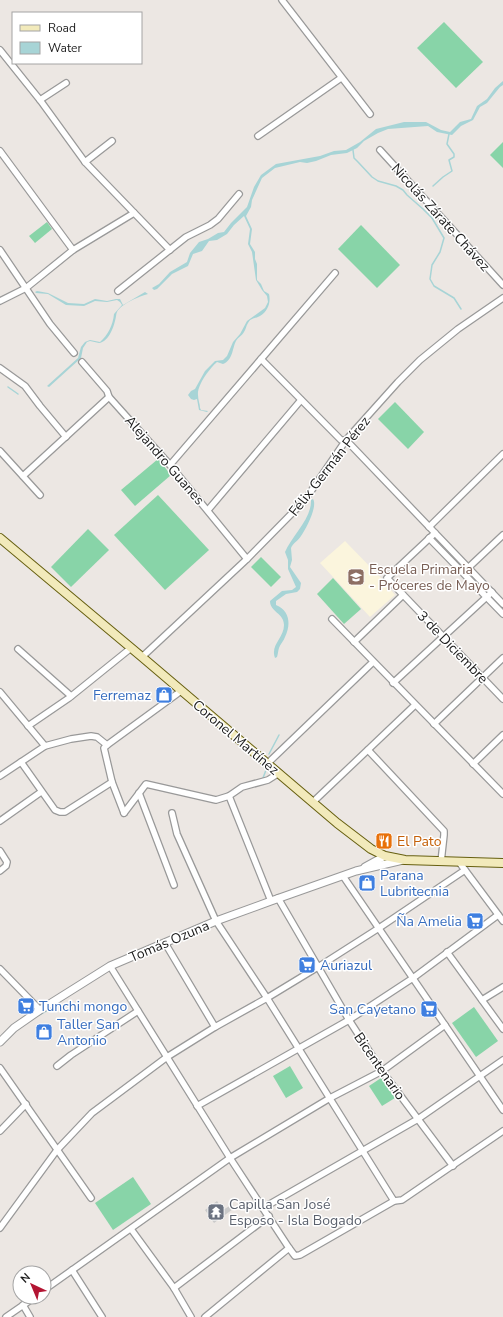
<svg xmlns="http://www.w3.org/2000/svg" width="503" height="1317" viewBox="0 0 503 1317" font-family="'Nunito Sans',sans-serif">
<rect width="100%" height="100%" fill="#ece7e3"/>
<polygon fill="#fbf5dd" points="345,541 384,581 395,595 370,617 320,563"/>
<polygon fill="#cacaca" points="217,1201 223,1210 231,1205 233,1209 214,1223 205,1210"/>
<g fill="#88d4a8">
<polygon points="444,22 483,62 456,88 417,48"/>
<polygon points="503,142 503,168 490,155"/>
<polygon points="47,222 52,229 35,243 29,236"/>
<polygon points="361,225 400,265 377,288 338,249"/>
<polygon points="395,402 424,432 408,449 378,419"/>
<polygon points="158,459 171,475 135,506 121,490"/>
<polygon points="158,495 209,550 165,590 114,535"/>
<polygon points="88,529 109,550 71,587 51,567"/>
<polygon points="261,557 281,577 271,587 251,567"/>
<polygon points="333,578 361,609 344,624 317,594"/>
<polygon points="474,1007 498,1041 476,1057 452,1023"/>
<polygon points="290,1066 303,1088 286,1098 273,1076"/>
<polygon points="381,1078 395,1098 382,1106 369,1086"/>
<polygon points="133,1177 151,1204 113,1230 95,1203"/>
</g>
<g fill="#a7d4d6">
<path d="M 503,81 L 503,85 L 500,87 L 487,103 L 480,107 L 473,120 L 461,126 L 452,135 L 437,132 L 428,126 L 388,129 L 378,133 L 364,141 L 357,148 L 347,153 L 331,155 L 316,161 L 307,163 L 300,162 L 275,168 L 262,178 L 252,200 L 251,207 L 246,216 L 252,229 L 250,244 L 255,252 L 255,259 L 257,264 L 257,280 L 261,284 L 264,291 L 269,294 C 271,302 268,311 260,316 C 255,319 251,317 248,323 C 246,326 246,329 244,332 C 242,336 238,337 236,341 C 232,349 233,360 223,364 L 217,362 C 210,368 197,385 198,395 C 198,400 200,404 200,408 L 201,410 L 208,411 L 207,412 L 199,410 L 197,399 L 194,400 L 191,399 L 188,395 L 191,391 L 195,389 L 205,371 L 215,361 L 223,360 L 227,356 L 233,342 L 240,334 L 247,321 L 265,308 L 268,302 L 267,296 L 262,290 L 256,280 L 252,252 L 248,244 L 250,229 L 244,216 L 234,225 L 227,234 L 217,240 L 209,241 L 202,251 L 193,254 L 188,266 L 172,274 L 157,289 L 154,290 L 152,288 L 159,284 L 170,272 L 187,262 L 190,253 L 199,242 L 208,239 L 218,233 L 224,232 L 231,223 L 247,207 L 254,187 L 261,175 L 276,164 L 320,156 L 334,151 L 346,150 L 360,142 L 376,129 L 404,122 L 426,122 L 441,130 L 450,132 L 460,122 L 471,119 L 477,106 L 487,99 L 495,88 Z"/>
<path d="M 37,291 L 48,293 L 68,303 L 84,304 L 95,299 L 107,301 L 116,299 L 120,299 L 123,305 L 145,292 L 148,294 C 140,296 121,304 117,312 C 116,314 116,318 115,321 C 113,329 108,342 99,343 L 90,341 L 87,342 L 83,348 L 81,358 L 49,387 L 47,386 L 78,358 L 81,347 L 85,342 L 90,340 L 100,342 C 108,335 113,325 114,314 L 122,305 L 120,302 L 117,300 L 107,302 L 95,301 L 84,306 L 66,305 L 48,294 L 36,293 L 35,292 Z"/>
<path d="M 313,499 C 318,506 306,529 301,536 C 298,541 293,543 291,548 L 292,560 L 290,567 L 301,583 L 300,589 L 297,592 L 286,594 L 276,601 L 276,605 C 290,611 291,624 285,637 C 284,641 280,644 279,648 C 278,651 278,654 277,657 L 275,658 C 270,645 284,638 284,625 C 284,613 270,612 270,601 L 282,591 L 292,590 L 296,587 L 288,569 L 288,560 L 285,552 C 292,536 312,518 311,500 Z"/>
</g>
<g fill="none" stroke-linecap="round" stroke-linejoin="round">
<g stroke="#a7d4d6" stroke-width="1.5">
<polyline points="353,150 354,158 358,162 372,177 378,181 396,186 403,190 407,195 423,209 432,218 444,238 440,252 432,265 430,279 434,286 454,298 461,309"/>
<polyline points="433,186 443,177 452,171 449,160 454,157 454,154 447,144 449,134"/>
<polyline points="8,387 18,394"/>
<polyline points="269,754 279,735"/>
<polyline points="263,778 266,770"/>
<polyline points="39,1015 50,1009"/>
</g>
<g stroke="#999" stroke-width="8">
<g id="minor">
<polyline points="282,0 370,114"/>
<polyline points="0,50 40,100 85,162 170,250"/>
<polyline points="40,100 66,83"/>
<polyline points="258,136 341,78"/>
<polyline points="380,150 503,285"/>
<polyline points="0,151 73,250"/>
<polyline points="85,162 112,141"/>
<polyline points="0,250 50,324 74,353"/>
<polyline points="118,291 186,237 210,225 218,219 239,194"/>
<polyline points="0,301 26,288 73,250 134,213"/>
<polyline points="261,359 341,440 346,440 503,604"/>
<polyline points="82,362 107,391 109,397 170,465 247,559"/>
<polyline points="0,368 25,386 40,406 66,437"/>
<polyline points="0,451 40,495"/>
<polyline points="170,465 335,273"/>
<polyline points="23,476 109,397"/>
<polyline points="208,510 301,400"/>
<polyline points="429,527 503,454"/>
<polyline points="435,533 387,578 503,699"/>
<polyline points="429,538 503,614"/>
<polyline points="468,568 503,535"/>
<polyline points="332,619 503,794"/>
<polyline points="354,642 403,595"/>
<polyline points="18,649 71,696"/>
<polyline points="142,657 247,559 305,500 346,440 398,382 420,360 458,329 503,298"/>
<polyline points="393,683 492,592"/>
<polyline points="0,692 45,746"/>
<polyline points="434,724 503,658"/>
<polyline points="28,726 69,698 131,648"/>
<polyline points="368,750 444,831 444,835 441,862"/>
<polyline points="21,762 55,810 60,812 65,812 112,782"/>
<polyline points="268,763 373,662"/>
<polyline points="473,764 503,735"/>
<polyline points="0,776 45,746 71,739 91,736 97,737 107,745"/>
<polyline points="139,793 174,885"/>
<polyline points="229,796 271,901"/>
<polyline points="313,802 415,705"/>
<polyline points="124,813 146,784 216,800 229,796 242,787 268,780 279,773"/>
<polyline points="124,813 112,782 104,748 107,745 181,691"/>
<polyline points="172,813 177,834 216,921 267,998 394,1201"/>
<polyline points="0,821 41,792"/>
<polyline points="0,851 7,862 6,866 0,871"/>
<polyline points="459,862 503,921"/>
<polyline points="343,876 503,1110"/>
<polyline points="278,898 349,1020 382,1071 453,1166"/>
<polyline points="165,943 215,1027"/>
<polyline points="447,952 503,1029"/>
<polyline points="110,966 230,1158 289,1248 295,1256 300,1255 394,1201 402,1200 503,1131"/>
<polyline points="0,969 40,1010"/>
<polyline points="482,1000 503,987"/>
<polyline points="57,1066 71,1055 138,1011"/>
<polyline points="0,1068 91,1198"/>
<polyline points="197,1106 349,1020 413,978 498,915"/>
<polyline points="0,1131 26,1104"/>
<polyline points="263,1208 418,1119 503,1060"/>
<polyline points="0,1228 57,1150 92,1113 167,1057 215,1027 267,998 318,967 379,928 465,870"/>
<polyline points="131,1229 174,1288 191,1317"/>
<polyline points="72,1270 102,1317"/>
<polyline points="174,1288 269,1216"/>
<polyline points="44,1290 230,1158 330,1098 382,1071 445,1025"/>
<polyline points="23,1305 30,1317"/>
<polyline points="6,1317 35,1297"/>
<polyline points="205,1317 289,1248"/>
</g>
</g>
<g stroke="#999" stroke-width="9">
<g id="tertiary">
<polyline points="365,867 385,856"/>
<polyline points="0,1042 14,1028 40,1010 110,966 216,921 271,901 356,871 403,860"/>
</g>
</g>
<g stroke="#665f10" stroke-width="10">
<polyline id="secondary" points="0,538 142,657 337,823 371,849 385,856 405,860 503,863"/>
</g>
<use href="#minor" stroke="#fff" stroke-width="5.5"/>
<use href="#tertiary" stroke="#fff" stroke-width="7"/>
<use href="#secondary" stroke="#f2eabb" stroke-width="8"/>
</g>
<defs>
<g id="school-square" transform="scale(0.9)"><rect x="-9" y="-9" width="18" height="18" rx="4" fill="#8d6e63" stroke="#fff"/><path d="M0-5L7-2L0 1L-7-2ZM-4 1L0 2.5L4 1V4Q0 6-4 4Z" fill="#fff"/></g>
<g id="shop-square" transform="scale(0.9)"><rect x="-9" y="-9" width="18" height="18" rx="4" fill="#3f7fe0" stroke="#fff"/><path d="M-5-2.5h2.3a2.7 3.5 0 0 1 5.4 0H5L5.5 6h-11ZM-1.5-2.5h3a1.5 2.3 0 0 0-3 0Z" fill="#fff"/></g>
<g id="restaurant-square" transform="scale(0.9)"><rect x="-9" y="-9" width="18" height="18" rx="4" fill="#e8710a" stroke="#fff"/><path d="M-5-6h1v4h1v-4h1v4h1v-4h1v5L-1.5 .5V6h-2V.5L-5-1ZM5-6V6H3V1.5H1.5Q1.5-4 5-6Z" fill="#fff"/></g>
<g id="supermarket-square" transform="scale(0.9)"><rect x="-9" y="-9" width="18" height="18" rx="4" fill="#3f7fe0" stroke="#fff"/><path d="M-6-5.5h2.5l.6 2H6L4.5 2H-2.5L-4.4-4H-6ZM-1.5 3.2a1.3 1.3 0 1 0 .1 0ZM3 3.2a1.3 1.3 0 1 0 .1 0Z" fill="#fff"/></g>
<g id="temple-square" transform="scale(0.9)"><rect x="-9" y="-9" width="18" height="18" rx="4" fill="#6b7280" stroke="#fff"/><path d="M0-6L5-2H3V0L6.5 2.5H4V6H1.5V3h-3V6H-4V2.5H-6.5L-3 0V-2H-5Z" fill="#fff"/></g>
</defs>
<g fill-rule="evenodd">
<use href="#school-square" x="356" y="577"/>
<use href="#shop-square" x="164" y="695"/>
<use href="#restaurant-square" x="384" y="841"/>
<use href="#shop-square" x="367" y="883"/>
<use href="#supermarket-square" x="475" y="921"/>
<use href="#supermarket-square" x="307" y="965"/>
<use href="#supermarket-square" x="26" y="1006"/>
<use href="#supermarket-square" x="429" y="1009"/>
<use href="#shop-square" x="44" y="1032"/>
<use href="#temple-square" x="216" y="1212"/>
</g>
<g text-anchor="middle" stroke-width="3" stroke-linejoin="round" paint-order="stroke">
<g font-size="14" fill="#1c1c1c" stroke="#fff">
<text transform="translate(441 217) rotate(48)" y="5">Nicolás Zárate Chávez</text>
<text transform="translate(165 460) rotate(49)" y="5">Alejandro Guanes</text>
<text transform="translate(329 466) rotate(-52)" y="5">Félix Germán Pérez</text>
<text transform="translate(453 647) rotate(46)" y="5">3 de Diciembre</text>
<text transform="translate(236 737) rotate(40)" y="5">Coronel Martínez</text>
<text transform="translate(169 941) rotate(-23)" y="5">Tomás Ozuna</text>
<text transform="translate(380 1066) rotate(55)" y="5">Bicentenario</text>
</g>
<g font-size="14" fill="#785e54" stroke="#fff" text-anchor="start">
<text x="369" y="574">Escuela Primaria<tspan x="369" dy="16">- Próceres de Mayo</tspan></text>
</g>
<g font-size="14" fill="#366cbe" stroke="#fff" text-anchor="start">
<text x="151" y="700" text-anchor="end">Ferremaz</text>
<text x="380" y="880">Parana<tspan x="380" dy="16">Lubritecnia</tspan></text>
<text x="462" y="926" text-anchor="end">Ña Amelia</text>
<text x="320" y="970">Auriazul</text>
<text x="39" y="1011">Tunchi mongo</text>
<text x="416" y="1014" text-anchor="end">San Cayetano</text>
<text x="57" y="1029">Taller San<tspan x="57" dy="16">Antonio</tspan></text>
</g>
<g font-size="14" fill="#c56008" stroke="#fff" text-anchor="start">
<text x="397" y="846">El Pato</text>
</g>
<g font-size="14" fill="#5b616d" stroke="#fff" text-anchor="start">
<text x="229" y="1209">Capilla San José<tspan x="229" dy="16">Esposo - Isla Bogado</tspan></text>
</g>
</g>
<rect x="12" y="12" width="130" height="52" fill="#ffffff" stroke="#a4a4a4"/>
<rect x="20" y="25" width="20" height="6" fill="#f2eabb" stroke="#a4a4a4"/>
<text x="48" y="32" font-size="12" fill="#1c1c1c">Road</text>
<rect x="20" y="42" width="20" height="12" fill="#a7d4d6" stroke="#a4a4a4"/>
<text x="48" y="52" font-size="12" fill="#1c1c1c">Water</text>
<g transform="translate(32 1285) rotate(316)"><circle r="19" fill="#ffffff" stroke="#a4a4a4"/>
<path d="M0-3L7 15L0 10L-7 15Z" fill="#b31533"/>
<text y="-6" font-size="11" font-weight="bold" text-anchor="middle" fill="#1c1c1c">N</text>
</g>
</svg>
